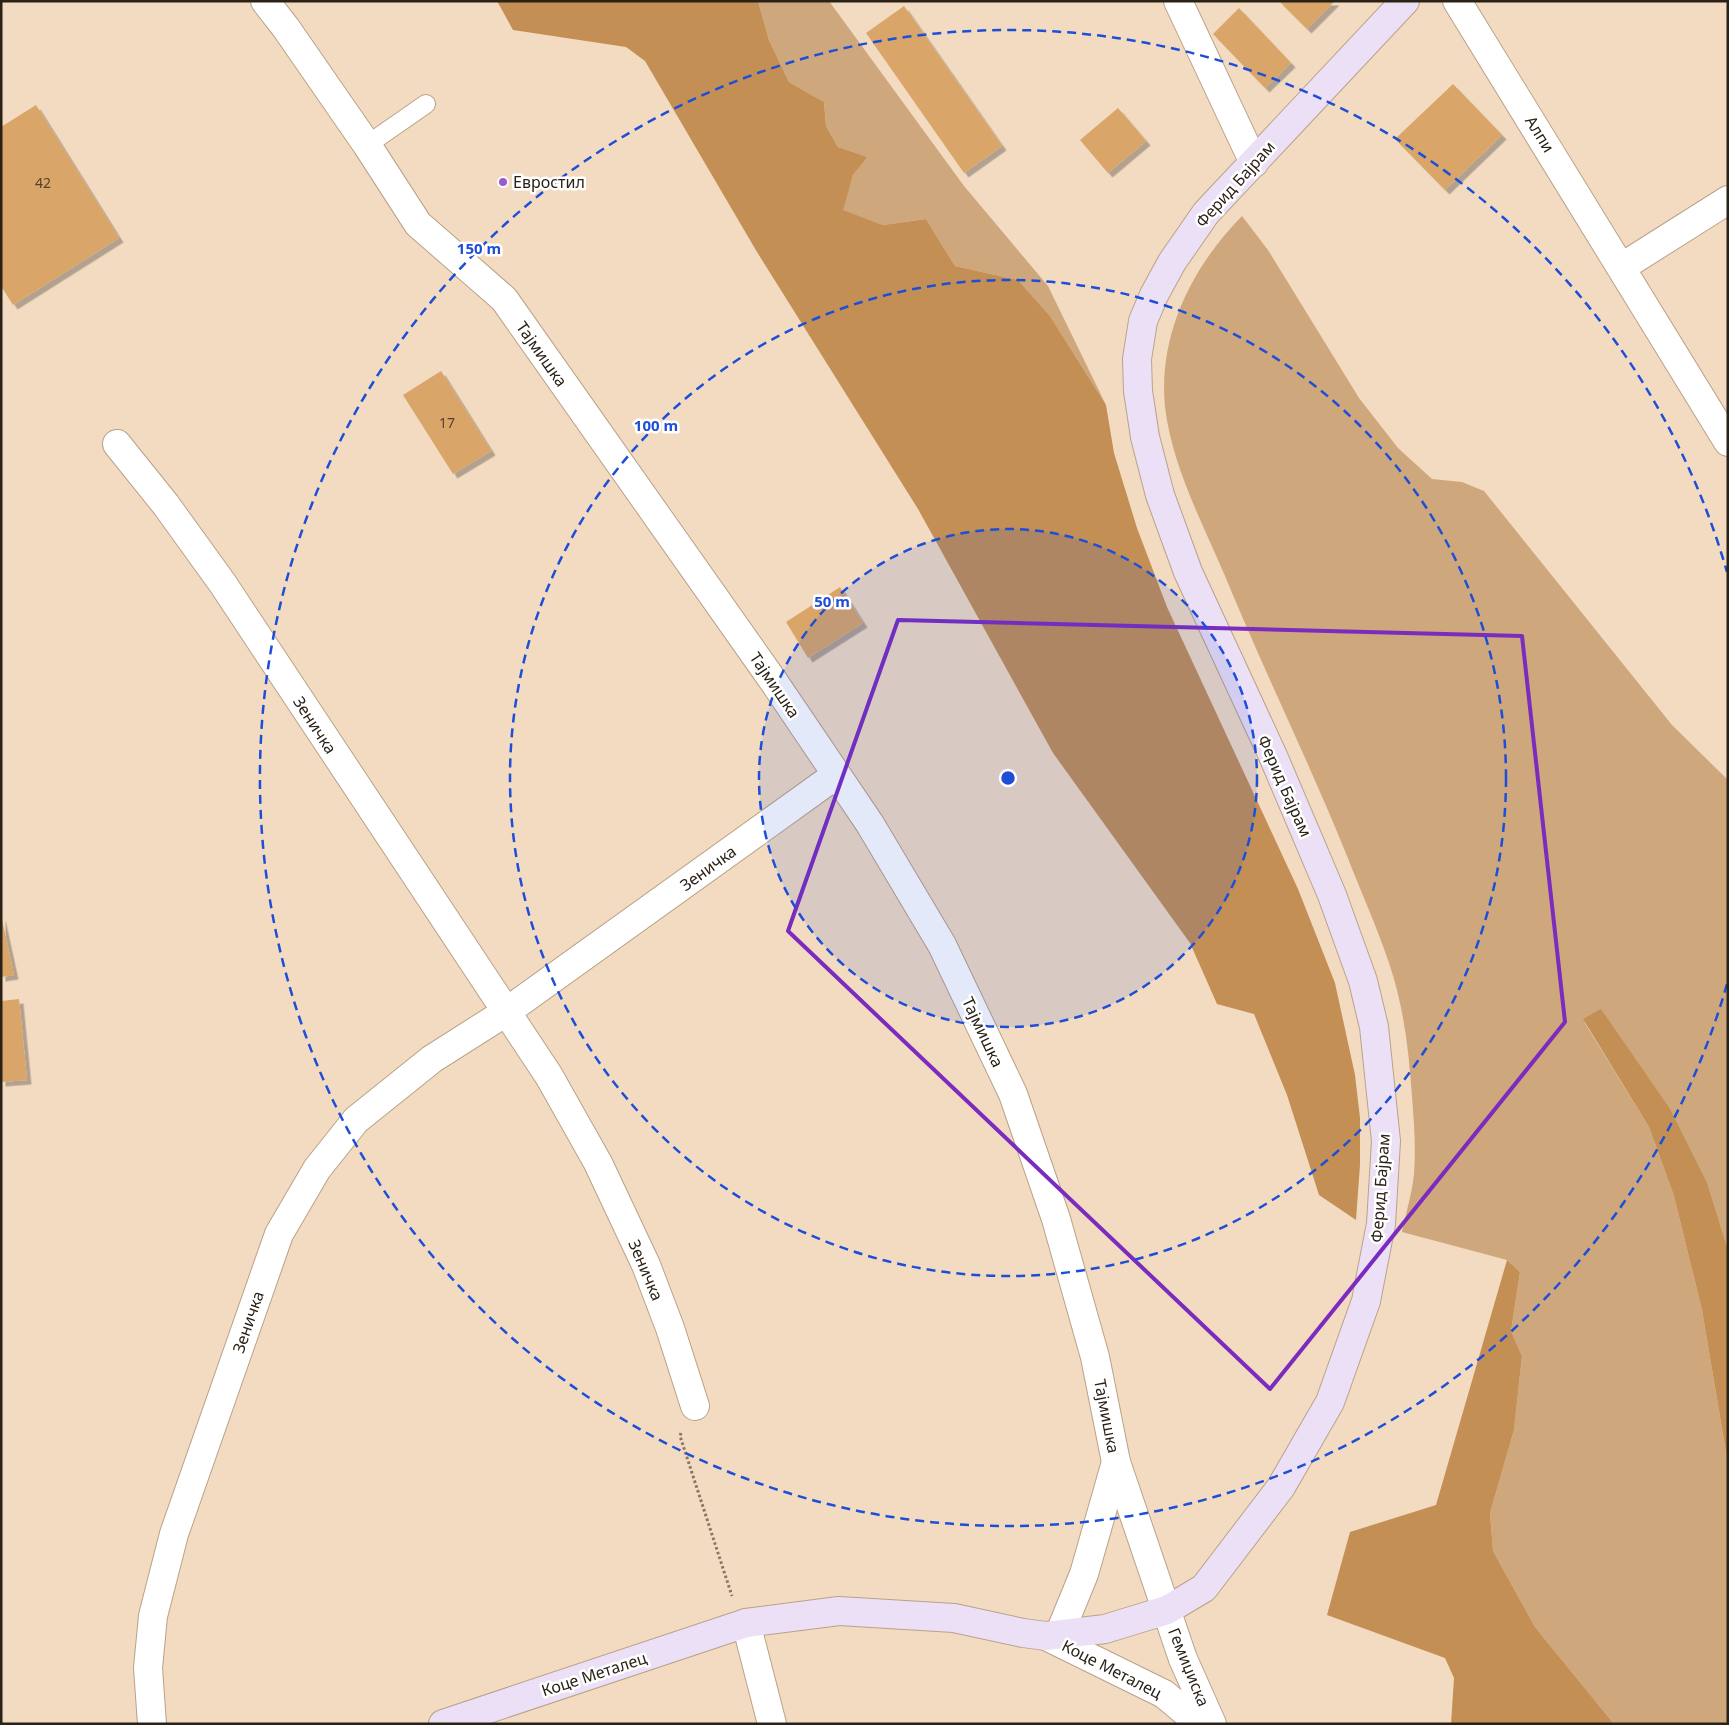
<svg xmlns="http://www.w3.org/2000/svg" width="1729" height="1725" viewBox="0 0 1729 1725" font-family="'Noto Sans',sans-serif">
<defs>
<filter id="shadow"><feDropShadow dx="4.5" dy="4.5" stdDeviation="0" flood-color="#0004"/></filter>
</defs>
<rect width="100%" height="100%" fill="#f3dbc1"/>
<g fill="#cfa77c">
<polygon points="758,1 829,1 964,186 1048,286 1106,405 1050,316 1018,280 955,266 926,219 883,225 842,210 853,175 866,157 838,147 826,126 824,102 789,82 769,40"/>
<path d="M 1242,216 L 1268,250 L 1359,398 L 1398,448 L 1432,479 L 1462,482 L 1484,491 L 1672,725 L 1728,780 L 1728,1250 L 1708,1185 L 1583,1020 L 1649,1127 L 1674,1196 L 1702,1310 L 1728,1464 L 1728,1724 L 1614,1724 L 1535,1627 L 1493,1551 L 1490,1513 L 1514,1430 L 1522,1356 L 1511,1331 L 1520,1272 L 1507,1260 L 1402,1232 C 1406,1213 1412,1193 1414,1174 C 1416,1148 1414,1122 1412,1097 C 1409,1052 1404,1007 1389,963 C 1377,927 1361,892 1347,856 C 1309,762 1264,671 1225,576 C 1202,522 1172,466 1165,407 C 1158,334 1192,267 1242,216 Z"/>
</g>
<g fill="#c38f54">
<polygon points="497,1 758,1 769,40 789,82 824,102 826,126 838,147 867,157 853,175 843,210 883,225 926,219 955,266 1018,280 1050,316 1106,405 1114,453 1137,528 1167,607 1298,889 1335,983 1355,1075 1360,1118 1360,1165 1356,1220 1319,1195 1287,1095 1254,1014 1217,1004 1190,943 1053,753 918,509 757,252 645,61 626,47 513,30"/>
<polygon points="1601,1009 1670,1109 1708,1185 1728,1250 1728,1464 1702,1310 1674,1196 1649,1127 1583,1019"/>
<polygon points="1507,1260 1520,1272 1511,1331 1522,1356 1514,1430 1490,1513 1493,1551 1535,1627 1614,1724 1451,1724 1454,1678 1445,1658 1327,1615 1350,1532 1436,1505"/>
</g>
<g fill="#d9a569" filter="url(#shadow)">
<polygon points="1279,1 1335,1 1307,29"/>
<polygon points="904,6 1002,146 964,173 866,33"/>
<polygon points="1239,8 1291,63 1265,88 1213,34"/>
<polygon points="1453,84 1502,135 1445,190 1395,139"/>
<polygon points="36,105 119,238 13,305 1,286 1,127"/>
<polygon points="1118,108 1146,141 1108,173 1080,140"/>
<polygon points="441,371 491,451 453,474 403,395"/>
<polygon points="840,587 863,623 808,658 786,622"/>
<polygon points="1,915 14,975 1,977"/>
<polygon points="19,999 27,1080 1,1082 1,1001"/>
</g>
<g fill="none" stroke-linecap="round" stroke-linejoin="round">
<g stroke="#b9a289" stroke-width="20">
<polyline id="lane" points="367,145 426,104"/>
</g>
<g stroke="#b9a289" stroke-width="30">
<g id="street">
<polyline points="265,1 286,28 367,145 418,224 504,299 774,682 870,824 942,945 1013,1094 1056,1219 1095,1357 1116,1462 1183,1659 1212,1724"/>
<polyline points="1178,1 1254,163"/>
<polyline points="1457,1 1728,442"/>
<polyline points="1622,267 1728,200"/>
<polyline points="117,444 166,505 223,584 549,1076 598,1163 646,1265 670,1328 695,1406"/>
<polyline points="746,1623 772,1724"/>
<polyline points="1059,1635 1084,1574 1116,1462"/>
<polyline points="1046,1636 1164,1694 1200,1724"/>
<polyline points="152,1724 148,1668 153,1616 174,1534 279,1234 317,1169 356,1120 432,1059 506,1012 836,775"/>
</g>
</g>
<g stroke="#b9a289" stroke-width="30">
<polyline id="secondary" points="443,1724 746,1623 839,1611 954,1618 1023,1633 1046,1636 1105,1629 1167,1610 1204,1588 1281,1487 1330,1402 1366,1301 1381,1224 1386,1141 1374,1027 1363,981 1332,895 1273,756 1188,572 1160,495 1145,437 1138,391 1137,359 1143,321 1154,295 1172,262 1206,213 1405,1"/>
</g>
<polyline stroke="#867665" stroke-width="3" stroke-dasharray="2.5 2.5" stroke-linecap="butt" points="681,1433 680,1436 732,1596"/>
<use href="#lane" stroke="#fff" stroke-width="18"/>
<use href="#street" stroke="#fff" stroke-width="28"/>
<use href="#secondary" stroke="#ebe0f5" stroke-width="28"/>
</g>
<path fill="none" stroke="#7b2cbf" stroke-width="4" stroke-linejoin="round" d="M 898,620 L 1522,636 L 1565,1022 L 1270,1389 L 788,931 Z"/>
<circle cx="1008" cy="778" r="249" fill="#1d4ed8" fill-opacity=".12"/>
<g fill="none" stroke="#1d4ed8" stroke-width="2.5" stroke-dasharray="9 6">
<circle cx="1008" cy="778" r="249"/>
<circle cx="1008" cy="778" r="498"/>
<path d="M1727 984A748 748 0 1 1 1727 572"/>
</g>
<circle fill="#9d5acf" stroke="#fff" stroke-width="2" cx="503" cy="182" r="5"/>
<g text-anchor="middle" stroke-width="5" stroke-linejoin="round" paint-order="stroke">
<g font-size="14" fill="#56422c">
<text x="43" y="188">42</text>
<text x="447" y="428">17</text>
</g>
<g font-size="16" fill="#2a2117" stroke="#fff">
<text transform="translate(1540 134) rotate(58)" y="6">Алпи</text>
<text transform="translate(1235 184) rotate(-48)" y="6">Ферид Бајрам</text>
<text transform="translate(542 354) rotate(55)" y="6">Тајмишка</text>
<text transform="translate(775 685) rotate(56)" y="6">Тајмишка</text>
<text transform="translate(315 725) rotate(57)" y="6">Зеничка</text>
<text transform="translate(1285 786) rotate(66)" y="6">Ферид Бајрам</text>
<text transform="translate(708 868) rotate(-36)" y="6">Зеничка</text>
<text transform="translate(983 1032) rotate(65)" y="6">Тајмишка</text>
<text transform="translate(1380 1188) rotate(-86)" y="6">Ферид Бајрам</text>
<text transform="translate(646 1270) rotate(67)" y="6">Зеничка</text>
<text transform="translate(248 1322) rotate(-71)" y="6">Зеничка</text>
<text transform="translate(1107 1416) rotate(79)" y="6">Тајмишка</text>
<text transform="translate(1189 1667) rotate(68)" y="6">Гемиџиска</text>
<text transform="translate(1112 1669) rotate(27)" y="6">Коце Металец</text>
<text transform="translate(594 1674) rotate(-18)" y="6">Коце Металец</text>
</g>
<g font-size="16" fill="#2a2117" stroke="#fff" text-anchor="start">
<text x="513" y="188">Евростил</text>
</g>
</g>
<circle cx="1008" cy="778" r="8" fill="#1d4ed8" stroke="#fff" stroke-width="2.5"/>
<g font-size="15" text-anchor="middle" font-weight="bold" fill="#1d4ed8" stroke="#fff" stroke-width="5" stroke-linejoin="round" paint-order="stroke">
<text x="479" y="254">150 m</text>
<text x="656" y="431">100 m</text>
<text x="832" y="607">50 m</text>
</g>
<rect width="1729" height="1725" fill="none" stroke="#2a2117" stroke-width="5"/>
</svg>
